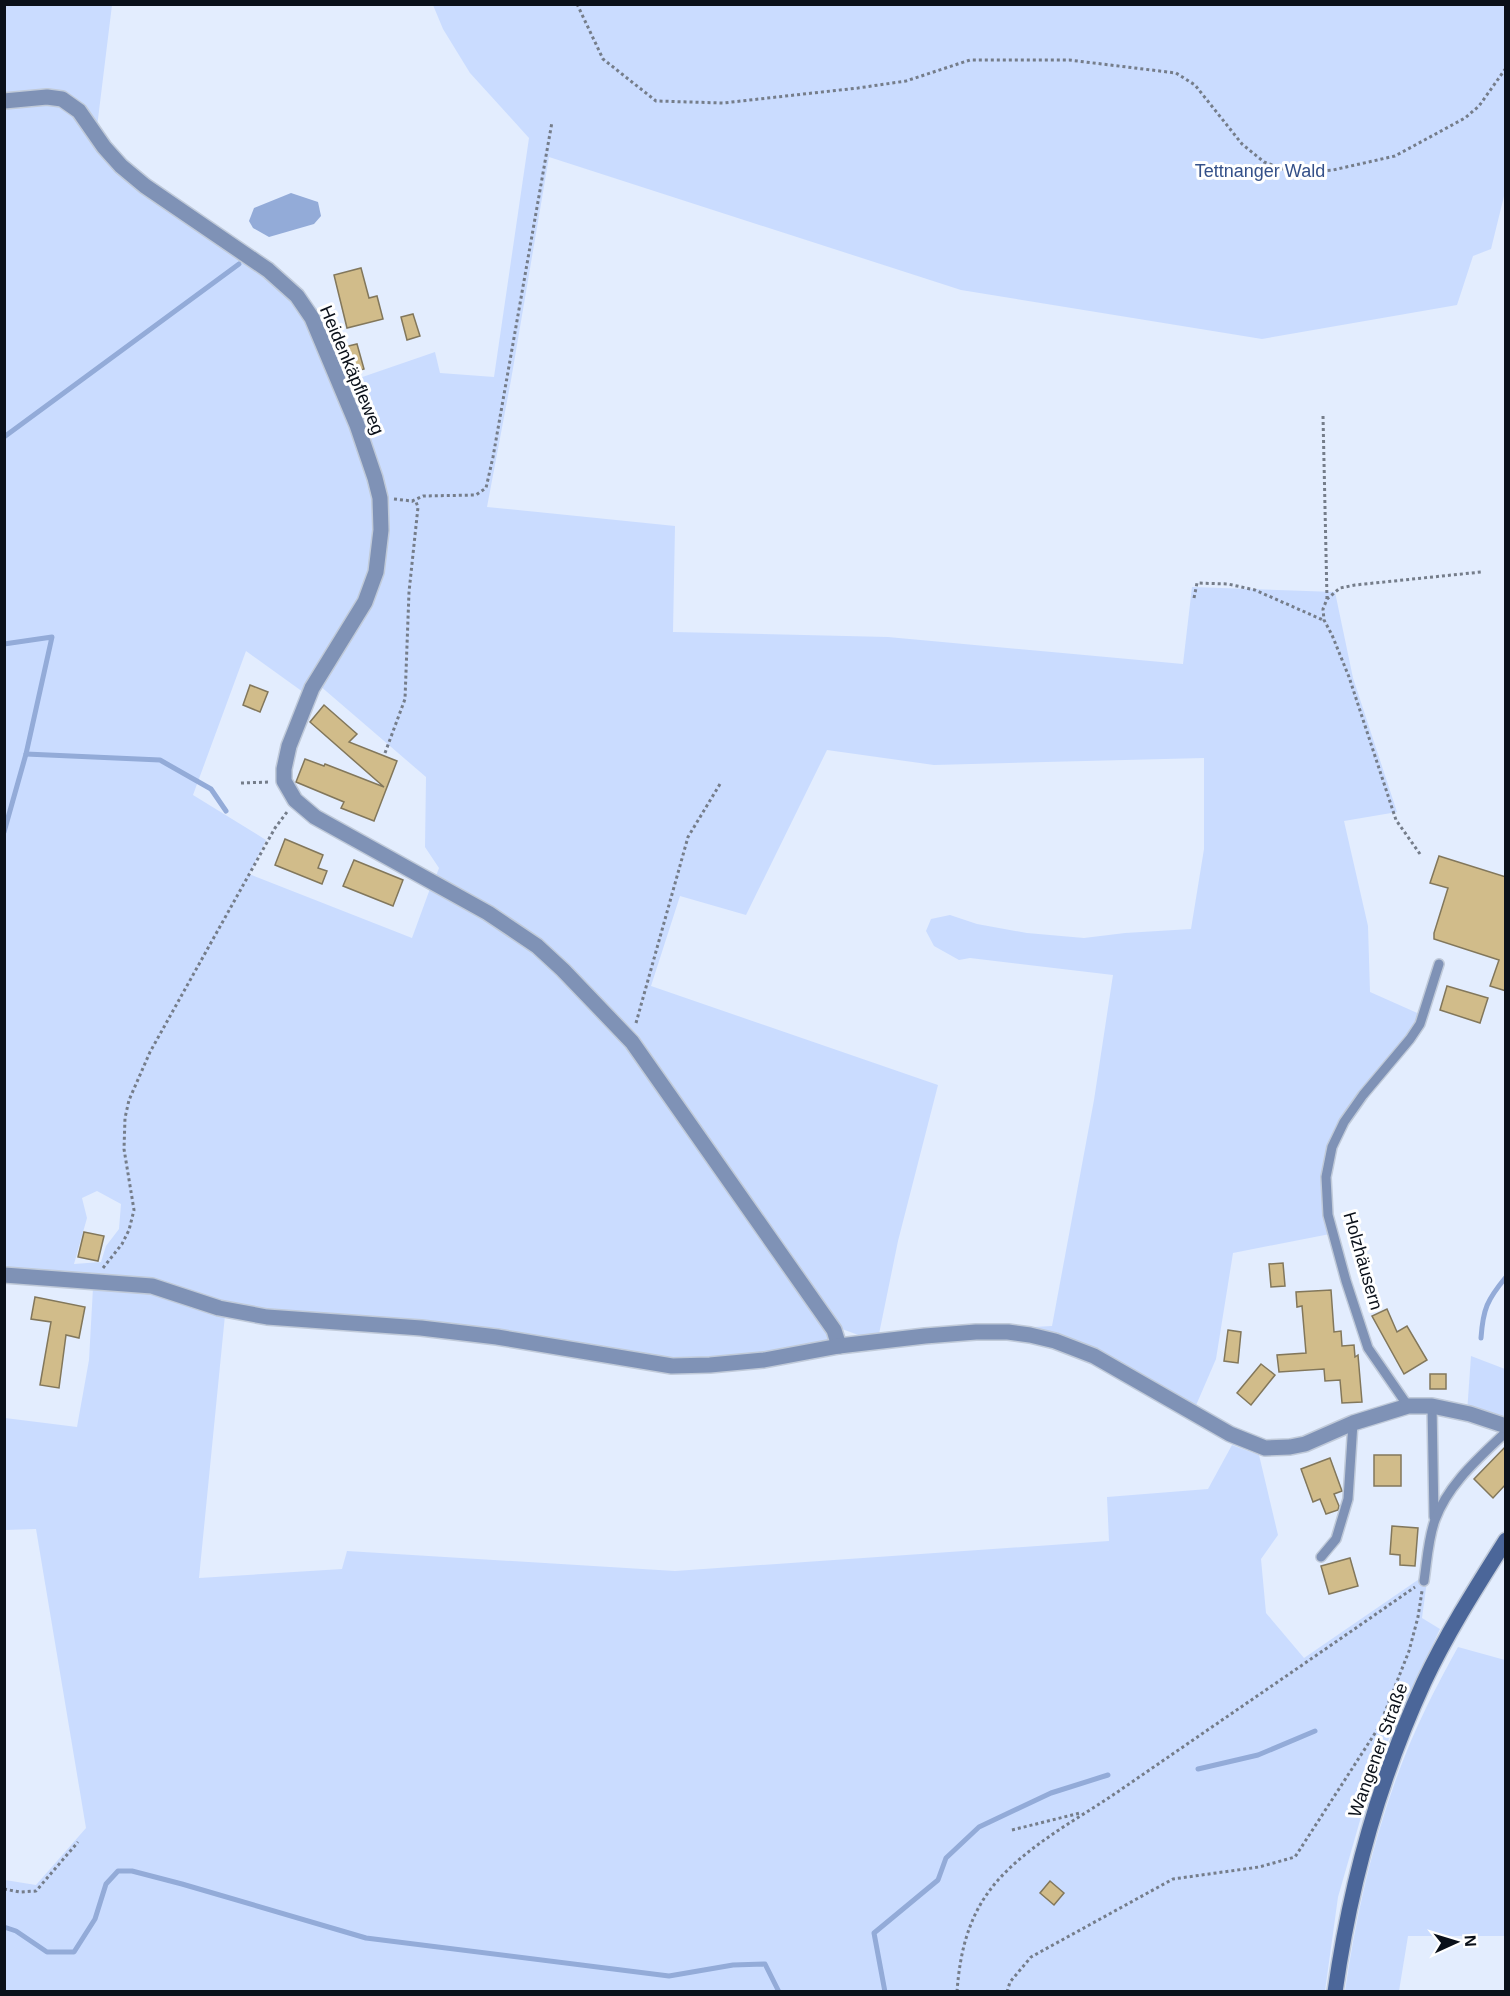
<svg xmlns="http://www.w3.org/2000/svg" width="1510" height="1996" viewBox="0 0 1510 1996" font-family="Arial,sans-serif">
<rect width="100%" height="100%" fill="#e3edfe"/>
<g fill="#cadcff" fill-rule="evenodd">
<path d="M 4,5 L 112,5 L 97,127 L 90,135 L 302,299 L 345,383 L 435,352 L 440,373 L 494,377 L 529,138 L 470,73 L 443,29 L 433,5 L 1505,5 L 1505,192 L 1491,249 L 1473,256 L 1457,305 L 1262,339 L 961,290 L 549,157 L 511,380 L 487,507 L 675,526 L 673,632 L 888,637 L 1183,664 L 1192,587 L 1335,592 L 1353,678 L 1397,812 L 1344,821 L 1368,926 L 1370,992 L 1424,1016 L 1345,1124 L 1337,1146 L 1329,1176 L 1332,1214 L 1335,1233 L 1233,1253 L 1216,1359 L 1194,1410 L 1014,1328 L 1052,1326 L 1094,1100 L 1113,975 L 970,958 L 959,960 L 934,946 L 926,931 L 931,919 L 950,915 L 977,924 L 1027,933 L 1084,938 L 1125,933 L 1191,929 L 1204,849 L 1204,758 L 934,765 L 827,750 L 746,915 L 680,896 L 651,986 L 938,1085 L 898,1241 L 879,1334 L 861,1336 L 842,1329 L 638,1035 L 556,954 L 436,876 L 439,868 L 425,847 L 426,777 L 319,685 L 303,692 L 246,651 L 193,795 L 266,840 L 249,874 L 412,938 L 431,886 L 533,949 L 630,1047 L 824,1324 L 829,1339 L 822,1345 L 775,1354 L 686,1363 L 260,1314 L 217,1303 L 5,1269 ZM 97,1191 L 121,1204 L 119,1229 L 106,1246 L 101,1262 L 74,1264 L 87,1218 L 82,1198 Z"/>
<polygon points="93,1288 134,1288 225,1315 199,1578 342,1569 347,1551 675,1571 1109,1541 1107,1497 1208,1489 1232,1445 1259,1455 1278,1535 1261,1559 1266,1613 1304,1658 1428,1573 1422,1618 1440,1629 1391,1733 1365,1803 1338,1897 1325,1991 5,1991 5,1880 36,1885 86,1828 36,1529 5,1530 5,1418 77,1427 89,1360"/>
<polygon points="1471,1356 1505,1369 1505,1426 1467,1413"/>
<path d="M 1458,1647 L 1505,1660 L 1505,1936 L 1408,1936 L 1399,1991 L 1345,1991 C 1359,1895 1383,1796 1426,1708 C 1436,1687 1447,1667 1458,1647 Z"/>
</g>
<polygon fill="#93abd8" points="291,193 318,202 321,216 314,224 269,237 253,228 249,221 254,208"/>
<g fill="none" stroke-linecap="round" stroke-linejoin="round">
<g stroke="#93abd8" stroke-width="5">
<polyline points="4,437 239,264"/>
<polyline points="4,644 52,637 26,754 4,832"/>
<polyline points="26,754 160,760 211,789 226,811"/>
<path d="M 1481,1338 C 1483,1309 1487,1300 1506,1277"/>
<polyline points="1198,1769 1258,1755 1315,1731"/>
<polyline points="4,1927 16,1931 47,1952 74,1952 95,1919 106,1884 118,1871 132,1871 182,1884 366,1938 669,1976 733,1965 765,1964 779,1992"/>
<polyline points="885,1992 874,1933 938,1880 946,1858 979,1827 1051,1793 1108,1775"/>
</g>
</g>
<g fill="#d1bc8a" stroke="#82775b" stroke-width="1.5">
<polygon points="361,268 369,298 377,296 383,319 347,328 334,275"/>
<polygon points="413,314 420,336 407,340 401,317"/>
<polygon points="357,344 364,369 350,373 344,347"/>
<polygon points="250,685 268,692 260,712 243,705"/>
<polygon points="324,705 357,734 349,742 397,761 374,821 341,808 344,802 296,782 305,759 324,766 325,764 384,787 310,722"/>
<polygon points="285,839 323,855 318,868 327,871 322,884 275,865"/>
<polygon points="1439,856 1506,877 1506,991 1490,986 1499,960 1434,939 1434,933 1448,888 1430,883"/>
<polygon points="354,860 403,880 393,906 343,886"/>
<polygon points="1447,986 1488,998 1480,1023 1440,1010"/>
<polygon points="84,1232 104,1236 98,1261 78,1257"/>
<polygon points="1283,1263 1285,1286 1271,1287 1269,1264"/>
<polygon points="1331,1290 1334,1332 1341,1331 1342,1346 1354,1345 1355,1357 1358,1355 1362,1402 1342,1403 1340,1380 1325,1381 1324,1369 1279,1372 1277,1355 1306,1353 1302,1306 1297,1307 1296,1292"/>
<polygon points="35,1297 85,1307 79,1338 66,1335 59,1388 40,1385 51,1322 31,1319"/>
<polygon points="1387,1309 1397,1332 1407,1326 1427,1360 1404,1374 1372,1316"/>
<polygon points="1228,1330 1241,1332 1238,1363 1224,1361"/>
<polygon points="1261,1364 1275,1375 1251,1405 1237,1393"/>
<rect x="1430" y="1374" width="16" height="15"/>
<polygon points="1506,1446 1506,1484 1493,1498 1474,1479"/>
<rect x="1374" y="1455" width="27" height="31"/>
<polygon points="1330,1458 1342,1491 1334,1494 1339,1506 1338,1510 1326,1514 1320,1499 1313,1502 1301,1469"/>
<polygon points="1392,1526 1418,1528 1415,1566 1400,1565 1400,1555 1390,1554"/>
<polygon points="1350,1558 1358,1586 1329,1594 1321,1566"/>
<polygon points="1050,1881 1064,1893 1054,1905 1040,1893"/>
</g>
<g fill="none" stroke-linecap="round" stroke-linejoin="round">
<g stroke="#c0cad9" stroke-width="12">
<g id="service">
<polyline points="1408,1406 1368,1348 1346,1281 1328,1215 1326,1177 1332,1147 1344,1122 1363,1095 1410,1039 1420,1024 1439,964"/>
<polyline points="1432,1406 1434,1517"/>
<polyline points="1321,1557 1336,1539 1348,1499 1353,1423"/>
<path d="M 1424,1581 C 1427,1561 1428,1539 1435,1520 C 1448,1484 1479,1458 1506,1432"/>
</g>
</g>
<g stroke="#c0cad9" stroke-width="18">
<g id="minor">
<polyline points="4,101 47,97 62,99 79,111 104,147 121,166 145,186 268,270 297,296 312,318 357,425 375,478 380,498 381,530 376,572 365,602 312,688 289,746 284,769 284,781 295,800 315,817 488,913 537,946 563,970 632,1042 834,1330 839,1346"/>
<polyline points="4,1275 152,1286 219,1308 267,1317 421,1328 497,1337 672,1366 710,1365 764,1360 839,1346 925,1336 976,1332 1008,1332 1030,1335 1055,1341 1094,1356 1230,1434 1265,1448 1290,1447 1305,1444 1353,1423 1408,1406 1432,1406 1470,1414 1506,1426"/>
</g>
</g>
<g stroke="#c0cad9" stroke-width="18">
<path id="secondary" d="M 1335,1992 C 1350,1885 1379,1780 1424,1682 C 1447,1633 1477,1586 1506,1540"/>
</g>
<g stroke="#757d8a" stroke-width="3" stroke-dasharray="3 3" stroke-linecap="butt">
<polyline points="577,4 603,59 656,101 723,103 858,88 906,81 970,60 1069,60 1176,73 1195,85 1242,144 1264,162 1294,173 1333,170 1395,156 1465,118 1479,106 1506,68"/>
<polyline points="1323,416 1327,599"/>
<polyline points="394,499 412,501 423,496 476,495 486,488 493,457 552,122"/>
<polyline points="1194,598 1197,583 1228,584 1255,590 1323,620"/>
<polyline points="385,753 405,699 409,592 418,507 416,502 412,501"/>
<polyline points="241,783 270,782"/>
<polyline points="1420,854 1396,820 1349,677 1332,635 1324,620 1323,609 1327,599 1340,588 1355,585 1481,572"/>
<polyline points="636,1023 688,837 720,784"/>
<polyline points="103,1268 122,1244 129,1230 134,1210 124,1149 125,1118 129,1100 150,1052 275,828 287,812"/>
<polyline points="1012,1830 1080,1813"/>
<polyline points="4,1889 20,1892 36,1891 78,1842"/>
<path d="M 957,1992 C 960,1949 970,1911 999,1879 C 1032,1843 1076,1820 1116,1793 C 1216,1724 1316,1656 1415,1587"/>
<polyline points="1007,1992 1010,1982 1031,1957 1173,1879 1259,1867 1295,1857 1379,1727 1409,1651 1418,1617 1422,1591"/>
</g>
<use href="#service" stroke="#7f92b6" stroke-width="9"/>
<use href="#minor" stroke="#7f92b6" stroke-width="15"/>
<use href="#secondary" stroke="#4b6699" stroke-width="15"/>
</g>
<g text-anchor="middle" stroke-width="6" stroke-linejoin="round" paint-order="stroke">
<g font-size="18" fill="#345089" stroke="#fff">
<text x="1260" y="177">Tettnanger Wald</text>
</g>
<g font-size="18" fill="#0a1019" stroke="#fff">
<text transform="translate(352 370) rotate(67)" y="6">Heidenkäpfleweg</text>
<text transform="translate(1363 1261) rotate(74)" y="6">Holzhäusern</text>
<text transform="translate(1378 1750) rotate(-70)" y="6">Wangener Straße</text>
</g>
</g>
<rect width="1510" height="1996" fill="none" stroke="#0a1019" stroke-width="12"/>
<g transform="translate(1456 1942) rotate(86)" stroke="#ffffff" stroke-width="4.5" paint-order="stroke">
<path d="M0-4.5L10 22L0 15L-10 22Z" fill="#0a1019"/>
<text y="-9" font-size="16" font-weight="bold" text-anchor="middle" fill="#0a1019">N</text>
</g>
</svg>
